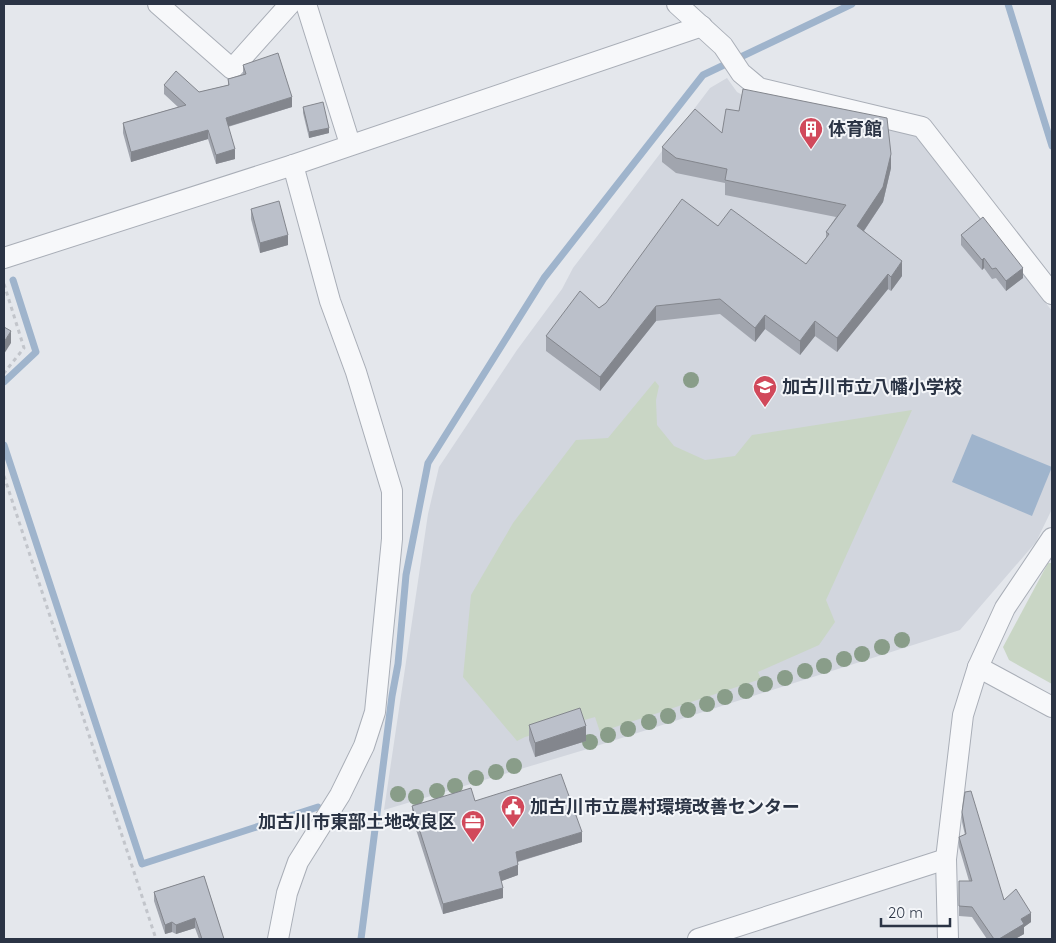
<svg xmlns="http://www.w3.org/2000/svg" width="1056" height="943" viewBox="0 0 1056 943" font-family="Quicksand,'Noto Sans JP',sans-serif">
<rect width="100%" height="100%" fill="#e4e7ec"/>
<polygon fill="#d2d6de" points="727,78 737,92 748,98 913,134 928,147 1052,311 1052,509 1036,542 960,630 584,750 384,810 428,514 439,467 517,350 562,289 573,268 710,88"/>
<g fill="#c9d6c5">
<polygon points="655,381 659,386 656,400 657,425 674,446 705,460 735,456 752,435 912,410 826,600 835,622 819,645 758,672 761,679 600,732 595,717 525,737 517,741 463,677 471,595 513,523 576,440 608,438"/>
<polygon points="1048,563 1052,563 1052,684 1009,660 1003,647"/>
</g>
<polygon fill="#9fb4cc" points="972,434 1052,467 1032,516 952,482"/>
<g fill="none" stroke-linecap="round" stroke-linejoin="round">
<g stroke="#9fb4cc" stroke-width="7">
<polyline points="1008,4 1052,146"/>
<polyline points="4,382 36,352 13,280"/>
<polyline points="4,445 142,864 318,807"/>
<polyline points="361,939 392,696 398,664 406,575 428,463 544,278 703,75 852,4"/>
</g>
<g stroke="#a9aeb7" stroke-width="22">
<g id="minor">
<polyline points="158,4 232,69 290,4"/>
<polyline points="306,4 350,144"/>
<polyline points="677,4 723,46 741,73 759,88 922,127 1052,294"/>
<polyline points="4,258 293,165 702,26"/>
<polyline points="978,667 1052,707"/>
<polyline points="278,939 287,893 298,862 340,795 364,746 375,712 392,539 392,491 356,372 330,301 293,165"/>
<polyline points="698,939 946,859"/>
<polyline points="948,939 946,859 963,715 978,667 1005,608 1052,538"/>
</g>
</g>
<g stroke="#c2c5cb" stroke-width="3" stroke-dasharray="4 4" stroke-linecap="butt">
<polyline points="4,284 24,348 4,373"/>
<polyline points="4,476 156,939"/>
</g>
<use href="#minor" stroke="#f7f8fa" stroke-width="20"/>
</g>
<g fill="#899d89">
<circle cx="691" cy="380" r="8"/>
<circle cx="902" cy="640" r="8"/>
<circle cx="882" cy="647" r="8"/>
<circle cx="862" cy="654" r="8"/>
<circle cx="844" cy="659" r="8"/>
<circle cx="824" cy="666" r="8"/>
<circle cx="805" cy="671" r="8"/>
<circle cx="785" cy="678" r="8"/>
<circle cx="765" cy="684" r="8"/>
<circle cx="746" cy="691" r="8"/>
<circle cx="725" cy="697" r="8"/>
<circle cx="707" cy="704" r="8"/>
<circle cx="688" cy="710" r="8"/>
<circle cx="668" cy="716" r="8"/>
<circle cx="649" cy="722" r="8"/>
<circle cx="628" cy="729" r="8"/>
<circle cx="608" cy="735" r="8"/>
<circle cx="590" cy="742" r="8"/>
<circle cx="514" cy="766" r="8"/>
<circle cx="496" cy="772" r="8"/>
<circle cx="476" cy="778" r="8"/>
<circle cx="455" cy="786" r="8"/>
<circle cx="437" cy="791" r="8"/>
<circle cx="398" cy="794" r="8"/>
<circle cx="416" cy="797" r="8"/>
</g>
<g fill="#a1a5ae">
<polygon points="243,65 292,107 228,127 235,159 216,164 208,139 131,162 123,133 123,123 178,107 164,94 164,85 199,92 228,85 228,79 243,74"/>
<polygon points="303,107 329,133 309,138 303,113"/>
<polygon points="722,133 891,168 883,202 864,231 902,276 891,291 888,289 837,352 815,336 800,355 765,329 755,342 720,314 656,321 600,391 546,351 546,336 599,308 718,226 806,264 826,239 826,232 836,217 725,195 725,183 676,173 662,162 662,147"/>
<polygon points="251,209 288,245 260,253 251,219"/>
<polygon points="961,235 1023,278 1006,291 996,278 992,279 984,268 982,270 961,245"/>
<polygon points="529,725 586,741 535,757 529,740"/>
<polygon points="475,801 582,842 518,862 518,875 501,881 503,898 443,914 412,817 412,806"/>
<polygon points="962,812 1004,900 1031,922 1024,927 1024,934 1015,939 987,939 972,917 959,916 959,881 969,881 959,847 959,837 965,835 962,822"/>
<polygon points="204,876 224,939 199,939 195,928 176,934 172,932 165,934 154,901 154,892"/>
</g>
<g fill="#83868d">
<polygon points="292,97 292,107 226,127 226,118"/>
<polygon points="329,128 329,133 309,138 309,132"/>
<polygon points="208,130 208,139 131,162 131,152"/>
<polygon points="235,149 235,159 216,164 216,155"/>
<polygon points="891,154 891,168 883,202 857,241 857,226"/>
<polygon points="288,235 288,245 260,253 260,243"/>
<polygon points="984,258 984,268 982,270 982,260"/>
<polygon points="902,261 902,276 891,291 891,277"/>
<polygon points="1023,268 1023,278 1006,291 1006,281"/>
<polygon points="888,274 888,289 837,352 837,338"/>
<polygon points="656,306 656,321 600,391 600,377"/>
<polygon points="765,315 765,329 755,342 755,328"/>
<polygon points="815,321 815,336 800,355 800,341"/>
<polygon points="11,331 11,343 4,354 4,342"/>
<polygon points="586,726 586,741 535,757 535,743"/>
<polygon points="582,832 582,842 516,862 516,852"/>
<polygon points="518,865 518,875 499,882 499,872"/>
<polygon points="503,888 503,898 443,914 443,904"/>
<polygon points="1031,913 1031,922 1024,927 1024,934 1015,939 999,939 1021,919"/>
<polygon points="195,918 195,928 176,934 176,925"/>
<polygon points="172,922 172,932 165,934 165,925"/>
</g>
<g fill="#bbc0ca" stroke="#83868d">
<polygon points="278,53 292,97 226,118 235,149 216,155 208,130 131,152 123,123 186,105 164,85 176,71 199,92 229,85 228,79 246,74 243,65"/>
<polygon points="743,89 887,118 891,154 883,187 857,226 902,261 891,277 888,274 837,338 815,321 800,341 765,315 755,328 720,299 656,306 600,377 546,336 580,291 599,308 606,303 682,199 718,226 731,209 806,264 829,234 826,232 846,205 725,180 727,169 676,158 662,147 695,109 722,133 726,109 739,111"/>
<polygon points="323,102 329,128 309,132 303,107"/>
<polygon points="279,201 288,235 260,243 251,209"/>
<polygon points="983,217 1023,268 1006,281 996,268 992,269 984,258 982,260 961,235"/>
<polygon points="4,327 11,331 4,342"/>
<polygon points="580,708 586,726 535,743 529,725"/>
<polygon points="561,774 582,832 516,852 518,865 499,872 503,888 443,904 412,806 471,788 475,801"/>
<polygon points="971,791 1004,900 1016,889 1031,913 1021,919 1024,924 999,939 994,939 972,907 959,906 959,881 972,881 959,837 966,834 962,812 965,792"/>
<polygon points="204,876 224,939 202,939 195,918 176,925 172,922 165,925 154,892"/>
</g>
<defs>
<g id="building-pin" transform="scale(1.25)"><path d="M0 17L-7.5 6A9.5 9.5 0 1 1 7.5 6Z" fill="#d1495b" stroke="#f4f6f9"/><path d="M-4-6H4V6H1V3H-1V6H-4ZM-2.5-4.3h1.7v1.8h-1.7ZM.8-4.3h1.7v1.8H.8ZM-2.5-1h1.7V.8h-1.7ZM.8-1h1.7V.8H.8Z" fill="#fff"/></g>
<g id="school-pin" transform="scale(1.25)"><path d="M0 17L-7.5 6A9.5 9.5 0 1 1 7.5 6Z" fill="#d1495b" stroke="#f4f6f9"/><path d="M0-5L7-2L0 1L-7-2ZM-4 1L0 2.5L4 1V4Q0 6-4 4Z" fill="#fff"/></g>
<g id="civic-pin" transform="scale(1.25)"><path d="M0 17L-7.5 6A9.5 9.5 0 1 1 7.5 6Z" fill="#d1495b" stroke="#f4f6f9"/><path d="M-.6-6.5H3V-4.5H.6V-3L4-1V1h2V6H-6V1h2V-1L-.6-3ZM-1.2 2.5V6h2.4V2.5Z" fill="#fff"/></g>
<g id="office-pin" transform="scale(1.25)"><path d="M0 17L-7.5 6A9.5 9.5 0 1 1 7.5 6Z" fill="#d1495b" stroke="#f4f6f9"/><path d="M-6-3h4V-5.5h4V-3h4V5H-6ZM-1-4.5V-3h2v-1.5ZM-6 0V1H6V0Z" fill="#fff"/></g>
</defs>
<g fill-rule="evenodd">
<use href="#building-pin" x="811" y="129"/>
<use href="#school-pin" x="765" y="387"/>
<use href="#civic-pin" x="513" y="807"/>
<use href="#office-pin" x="473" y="822"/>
</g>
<g text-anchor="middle" stroke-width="4" stroke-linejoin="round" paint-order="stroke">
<g font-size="18" font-weight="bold" fill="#2b3445" stroke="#f4f6f9" text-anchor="start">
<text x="828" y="135">体育館</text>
<text x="782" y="393">加古川市立八幡小学校</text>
<text x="530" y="813">加古川市立農村環境改善センター</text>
<text x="456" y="828" text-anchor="end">加古川市東部土地改良区</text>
</g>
</g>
<rect width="1056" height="943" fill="none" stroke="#2b3445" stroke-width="10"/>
<path d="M881 918v8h69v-8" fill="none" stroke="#2b3445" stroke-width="2.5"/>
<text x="888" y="918" font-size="15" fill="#2b3445" stroke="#f4f6f9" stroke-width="4" paint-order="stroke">20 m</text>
</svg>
